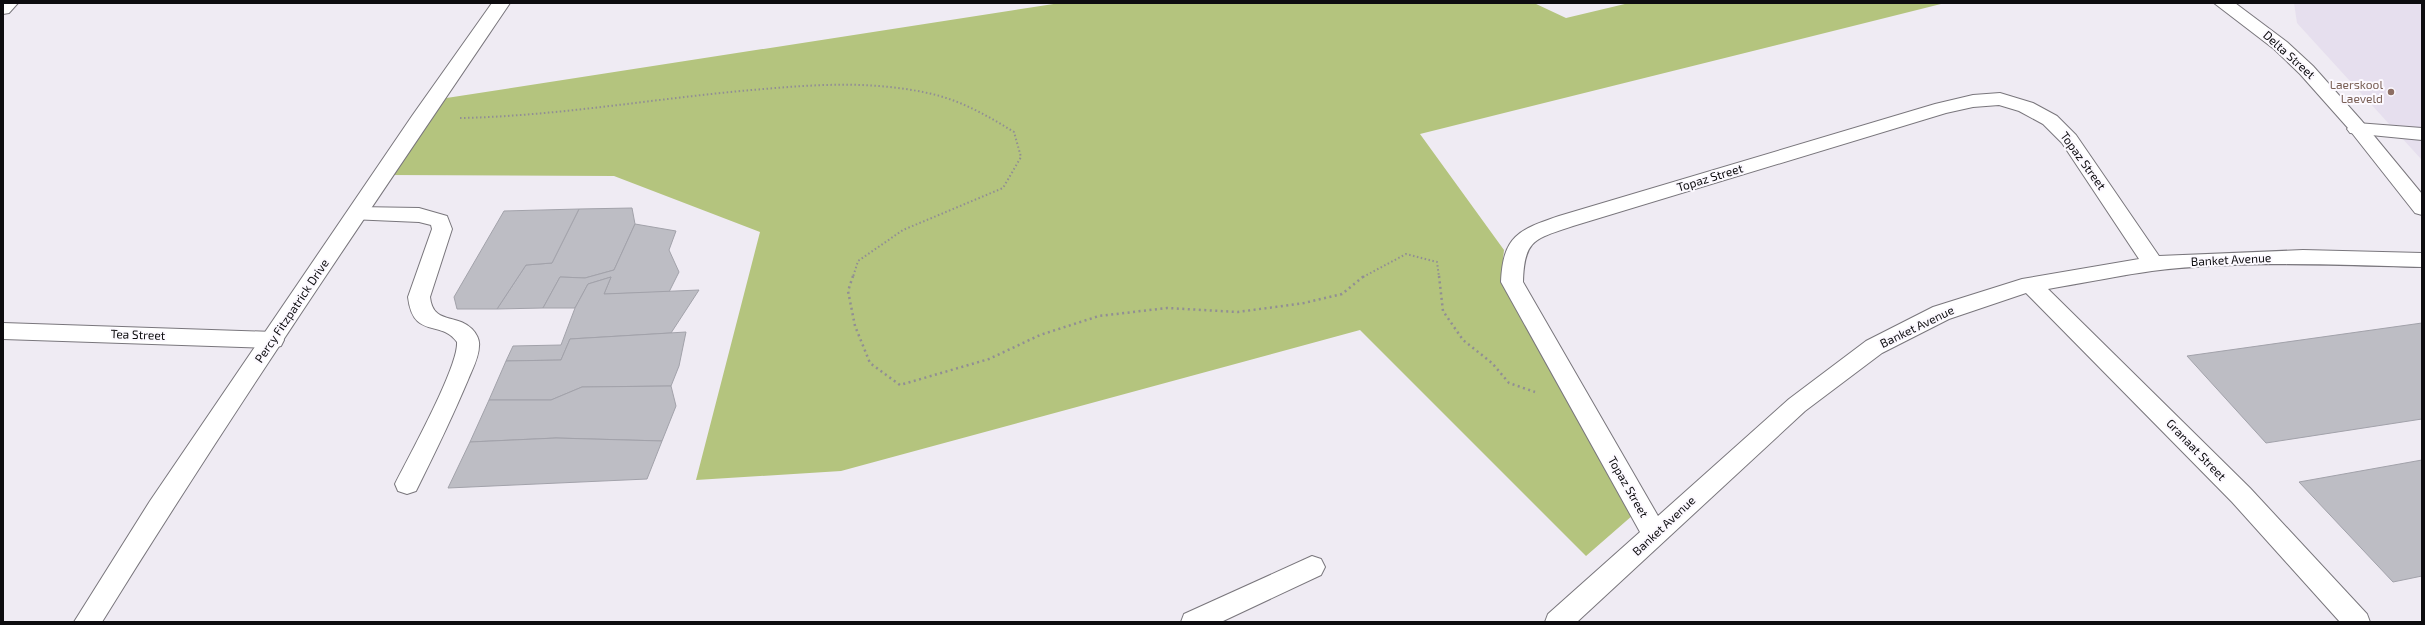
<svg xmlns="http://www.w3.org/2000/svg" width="2425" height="625" viewBox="0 0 2425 625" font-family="'Exo 2',sans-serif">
<rect width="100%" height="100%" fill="#efebf3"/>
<polygon fill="#e6dfee" points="2294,3 2422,3 2422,160 2297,23"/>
<polygon fill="#b4c47e" points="1060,3 1534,3 1566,18 1629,3 1945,3 1420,134 1504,250 1501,280 1633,515 1586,556 1360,330 841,471 696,480 760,232 614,176 389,175 440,99"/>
<g fill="#bdbdc4" stroke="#a2a2aa">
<polygon points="632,208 635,224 614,270 585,278 560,277 543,308 497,309 526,265 552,263 579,209"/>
<polygon points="579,209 552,263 526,265 497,309 457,309 454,297 504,211"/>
<polygon points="635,224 676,231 669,250 679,272 669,292 604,294 611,277 588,284 575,308 543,308 560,277 585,278 614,270"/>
<polygon points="611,277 604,294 699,290 671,333 570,339 561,360 506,361 513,346 561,345 575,308 588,284"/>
<polygon points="2422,323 2422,419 2266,443 2187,356"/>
<polygon points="686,332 679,366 671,386 582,387 551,400 489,400 506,361 561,360 570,339"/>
<polygon points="671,386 676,406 662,441 556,438 470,442 489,400 551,400 582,387"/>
<polygon points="556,438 662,441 647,479 448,488 470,442"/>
<polygon points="2422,460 2422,576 2393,582 2299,482"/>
</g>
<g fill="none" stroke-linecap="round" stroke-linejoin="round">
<g stroke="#79767c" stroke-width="2">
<polygon id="lane" points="2357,123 2422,128 2422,140 2350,133 2347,129 2350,125"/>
</g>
<g stroke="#79767c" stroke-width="2">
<g id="street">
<polygon points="3,3 18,3 9,13 3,14"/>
<polygon points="2214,3 2235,3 2287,42 2313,66 2361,120 2422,194 2422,215 2415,213 2348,128 2300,74 2274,49"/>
<path d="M 2000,93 L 2033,103 L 2057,116 L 2076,135 L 2159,256 L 2303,250 L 2422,253 L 2422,267 C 2333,265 2242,260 2152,271 C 2117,276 2083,283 2048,289 L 2250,488 L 2367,614 L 2370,622 L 2340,622 L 2232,502 L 2026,293 L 1949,319 L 1882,353 L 1805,411 L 1577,622 L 1545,622 L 1548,614 L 1640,532 L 1501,282 C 1503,236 1518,230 1559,216 L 1935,104 L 1973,95 ZM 1999,105 L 2019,111 L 2043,124 L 2062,143 L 2139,259 L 2022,279 L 1933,307 L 1866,341 L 1789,399 L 1658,516 L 1523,282 C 1524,238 1536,239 1573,226 L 1946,113 L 1973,107 Z"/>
<path d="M 357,207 L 419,208 L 447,216 L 452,229 L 430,297 C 433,325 456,313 472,329 C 476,333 480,340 479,346 C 479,357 472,370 468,380 C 452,418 434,455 416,491 L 407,494 L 398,491 L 395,484 C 408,458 459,366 457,342 C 441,319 413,340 408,297 L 432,229 L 431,225 L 419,222 L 350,219 L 347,214 L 350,209 Z"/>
<polygon points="3,323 273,332 281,334 284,340 281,346 273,348 3,339"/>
<polygon points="1312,556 1321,559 1325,567 1321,575 1221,622 1181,622 1184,614"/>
</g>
</g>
<g stroke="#79767c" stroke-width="2">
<path id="secondary" d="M 492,3 L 510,3 C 371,208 232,412 102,622 L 74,622 L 150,501 L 412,116 Z"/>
</g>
<g stroke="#918e94" stroke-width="2" stroke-dasharray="1.5 2.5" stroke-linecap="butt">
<path d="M 460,118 C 562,116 662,97 764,89 C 821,84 876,81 932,94 C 962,101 988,116 1014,132 L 1021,157 L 1003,188 L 903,230 L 858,261 L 853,277"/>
<polyline points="1363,277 1406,254 1437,262 1439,277"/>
</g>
<g stroke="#918e94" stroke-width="2.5" stroke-dasharray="2 3.5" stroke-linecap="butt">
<polyline points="853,276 848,291 855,326 870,363 900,385 989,359 1040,335 1099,316 1167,308 1238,312 1304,303 1342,294 1364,276"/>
<polyline points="1439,276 1443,311 1463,340 1492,363 1509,383 1535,392"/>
</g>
<use href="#lane" fill="#fff" fill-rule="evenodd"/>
<use href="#street" fill="#fff" fill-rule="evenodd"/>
<use href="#secondary" fill="#fff" fill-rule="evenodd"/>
</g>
<circle fill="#8d6e63" stroke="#fcf9ff" stroke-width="1.5" cx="2391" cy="92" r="4"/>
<g text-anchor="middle" stroke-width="4" stroke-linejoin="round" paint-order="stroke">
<g font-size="12" fill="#0d0c0f" stroke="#fcf9ff">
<text transform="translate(2289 55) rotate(42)" y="4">Delta Street</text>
<text transform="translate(2083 161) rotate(54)" y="4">Topaz Street</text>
<text transform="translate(1710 178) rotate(-17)" y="4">Topaz Street</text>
<text transform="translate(2231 260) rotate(-3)" y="4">Banket Avenue</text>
<text transform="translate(292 311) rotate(-56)" y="4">Percy Fitzpatrick Drive</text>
<text transform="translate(1917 327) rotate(-26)" y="4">Banket Avenue</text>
<text transform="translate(138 335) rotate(2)" y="4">Tea Street</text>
<text transform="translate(2196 450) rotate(46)" y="4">Granaat Street</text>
<text transform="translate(1628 487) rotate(60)" y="4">Topaz Street</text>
<text transform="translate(1664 526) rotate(-43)" y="4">Banket Avenue</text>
</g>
<g font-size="12" fill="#785e54" stroke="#fcf9ff" text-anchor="end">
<text x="2383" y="89">Laerskool<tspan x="2383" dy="14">Laeveld</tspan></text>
</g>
</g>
<rect width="2425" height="625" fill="none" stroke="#0d0c0f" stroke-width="8"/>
</svg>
